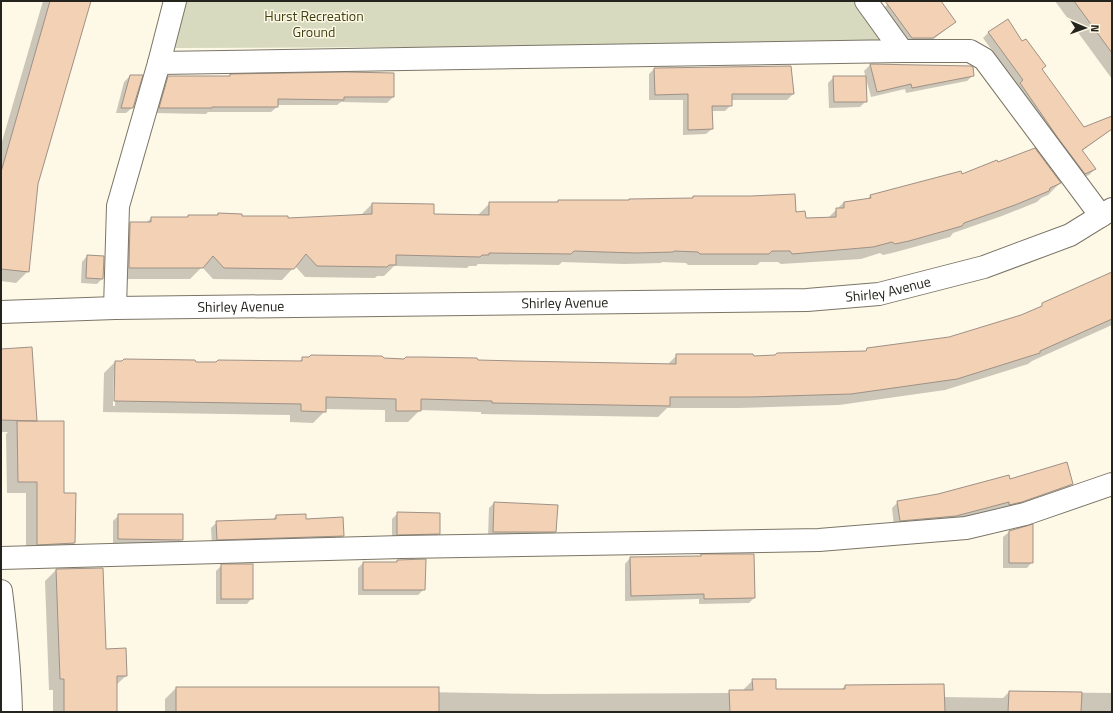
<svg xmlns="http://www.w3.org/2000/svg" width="1113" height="713" viewBox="0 0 1113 713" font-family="'Titillium Web',sans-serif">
<rect width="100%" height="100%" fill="#fef8e7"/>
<polygon fill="#d7dabf" points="185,1 853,1 884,45 173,48"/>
<g fill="#0003" fill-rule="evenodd">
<polygon points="43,1 90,1 37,184 28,271 16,283 1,281 1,145"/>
<polygon points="891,1 940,1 955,22 949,27 927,44 906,44 882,10"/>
<polygon points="1055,1 1112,1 1112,79"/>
<polygon points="989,32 1041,69 1084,129 1112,117 1112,129 1082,151 1095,169 1089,175 1079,179 1018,86 983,38"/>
<polygon points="870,65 971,67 973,75 967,81 906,93 905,89 871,97 864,71"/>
<polygon points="654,69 793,94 787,100 731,100 731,105 725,111 712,111 712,129 706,134 683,135 683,100 649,100 649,74"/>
<polygon points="345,74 393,97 387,103 341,102 337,105 277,105 277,107 271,112 208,112 206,114 154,113 163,82 169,77 228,77 230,75"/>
<polygon points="130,76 132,108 126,113 116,113 124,82"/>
<polygon points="834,77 866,101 860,107 829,108 828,83"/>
<polygon points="997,163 1060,183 1048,195 1041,198 1037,202 1002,216 953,233 950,237 896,252 883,255 880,253 861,259 781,264 778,262 760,262 757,265 688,265 686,263 662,262 661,263 624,264 562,262 559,265 478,264 476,266 469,266 467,268 394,266 384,276 377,276 375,278 305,277 295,266 282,280 213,279 202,267 190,279 118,279 119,235 130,223 146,223 151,218 186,218 188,216 216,216 218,214 241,217 287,219 360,216 372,204 433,215 478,215 490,203 557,203 558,201 628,201 629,200 691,199 693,197 795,213 805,219 828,218 844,202 867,200 870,196 961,175"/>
<polygon points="87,256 102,279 97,284 81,283 82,262"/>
<path d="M 1112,276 L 1112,325 L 1032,361 L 1028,364 L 945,390 L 839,405 L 739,408 L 667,408 L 658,417 L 481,414 L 481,412 L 420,410 L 408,422 L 385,422 L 385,410 L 325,409 L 325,411 L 313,423 L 290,422 L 290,415 L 103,412 L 104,373 L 115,362 L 299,362 L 303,358 L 667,365 L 676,356 L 753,357 L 865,352 L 949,338 L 1022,316 L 1039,309 L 1043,304 ZM 114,370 L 116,370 L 115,406 L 113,406 Z"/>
<polygon points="31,348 36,422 63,494 75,494 74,543 63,554 26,556 26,493 7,493 6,434 8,432 1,432 1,350"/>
<polygon points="1009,480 1072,484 1066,490 1003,510 1003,507 950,522 894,526 892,508 898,502"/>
<polygon points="494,503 555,531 550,537 488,537 489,508"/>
<polygon points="398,513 439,533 433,539 392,540 392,519"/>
<polygon points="119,515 182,539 176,545 113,545 113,521"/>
<polygon points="276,516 306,520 343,536 337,541 212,545 211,528 217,522 272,520"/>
<polygon points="1009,532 1032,562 1027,568 1003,568 1003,537"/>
<polygon points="701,555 754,598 749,603 699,604 699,599 625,601 625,564 630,558 700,557"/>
<polygon points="397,561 424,589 418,595 358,595 358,568 363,563 395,563"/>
<polygon points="222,565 252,598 247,604 216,604 216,571"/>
<polygon points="56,570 105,650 126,676 116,685 116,712 53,712 53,690 49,690 45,581"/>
<polygon points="753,680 775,690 841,690 845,686 944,697 1003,698 1009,692 1112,693 1112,712 165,712 165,699 176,688 543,694 728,693 730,691 742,691"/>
</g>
<g fill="#f3d1b4" stroke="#9e9186">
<polygon points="50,1 91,1 38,184 29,272 1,269 1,172"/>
<polygon points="885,1 941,1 956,22 933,38 912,38"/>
<polygon points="1074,1 1112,1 1112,53"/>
<polygon points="1008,19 1022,41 1026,39 1046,66 1042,69 1084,127 1112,116 1112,129 1082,150 1096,169 1085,174 1058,138 1020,83 1023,80 988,32"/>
<polygon points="870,64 971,66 973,67 974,76 912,88 911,84 877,92"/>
<polygon points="791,66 794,94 732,94 732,106 712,106 713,129 688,130 688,94 655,95 654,68"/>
<polygon points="345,72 394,73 394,97 344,97 344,100 278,99 278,107 212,107 212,108 159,108 168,76 230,76 230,74"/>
<polygon points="130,75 143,75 133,108 121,108"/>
<polygon points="833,76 866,76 867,102 834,102"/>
<polygon points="1035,148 1061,183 1050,188 1049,191 1015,205 964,223 962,226 909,241 895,244 892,242 873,247 792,254 790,251 772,251 769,254 700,254 698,252 674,251 673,252 636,253 574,251 571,254 489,253 489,255 482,255 480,257 396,255 396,265 389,265 387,267 317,266 306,254 294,269 224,268 213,256 203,268 129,268 130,222 151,222 151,217 188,217 188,215 218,215 218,213 242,214 242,216 288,216 288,218 372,214 372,203 434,204 434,214 489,215 489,202 558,202 558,200 629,200 629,199 693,198 693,196 751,196 795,194 796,212 805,211 806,218 836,217 836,208 844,208 844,202 871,198 870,195 961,171 962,174 997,160 998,162"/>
<polygon points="87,255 104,256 103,279 86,278"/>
<polygon points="1112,272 1112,319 1040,351 1040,353 957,379 851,394 751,397 670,397 670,406 492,403 492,401 421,399 421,411 396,411 396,399 326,397 326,412 301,411 301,404 114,401 115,361 122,361 124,359 195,360 196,362 216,362 218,360 302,361 302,357 309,357 311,355 382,356 384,358 404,359 406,357 422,357 477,358 478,360 517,361 676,364 676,354 753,354 754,356 775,355 777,353 866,351 867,348 949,337 1021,315 1042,306 1042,303"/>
<polygon points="32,347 37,421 64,421 64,493 76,493 75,543 37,545 37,482 18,482 17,421 37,421 1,420 1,349"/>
<polygon points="1067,462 1073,484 1022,502 1009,505 1009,502 956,516 900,521 897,501 938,494 1009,475 1010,479"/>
<polygon points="494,502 558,505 556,532 493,532"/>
<polygon points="397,512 440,513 440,534 397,535"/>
<polygon points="118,514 183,514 183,540 118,539"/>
<polygon points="306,514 306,519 343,517 344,536 217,540 216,521 276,519 276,515"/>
<polygon points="1033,524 1033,563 1009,563 1009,531"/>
<polygon points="701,554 754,554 755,598 704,599 704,594 631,596 630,557 701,556"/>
<polygon points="426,559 425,590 363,590 363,562 397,562 397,560"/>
<rect x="221" y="564" width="32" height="35"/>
<polygon points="103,568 106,649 126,648 127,676 117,676 117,712 64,712 64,679 60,679 56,569"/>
<polygon points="752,679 776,679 776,689 845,689 845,685 944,684 945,712 730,712 729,690 753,690"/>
<rect x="176" y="687" width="263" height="25"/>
<polygon points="1009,691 1082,692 1081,712 1008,712"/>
</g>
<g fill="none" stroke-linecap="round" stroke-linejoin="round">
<g stroke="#7b7567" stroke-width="24">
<g id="minor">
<polyline points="902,51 970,51 984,59 1101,216"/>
<polyline points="159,63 175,1"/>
<polyline points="115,308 118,206 159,63 902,51 866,1"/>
<path id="s1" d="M 1,312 L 115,308 L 807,300 L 879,294 L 984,267 L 1070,235 L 1112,209"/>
<polyline points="1,558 402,547 819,540 966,528 1025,514 1112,484"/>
</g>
</g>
<g stroke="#7b7567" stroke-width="24">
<path id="major" d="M 1,591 C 6,631 10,671 11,712"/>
</g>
<use href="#minor" stroke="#fff" stroke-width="22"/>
<use href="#major" stroke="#fff" stroke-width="22"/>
</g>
<g text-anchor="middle" stroke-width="3" stroke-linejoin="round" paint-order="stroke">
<g font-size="14" fill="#3e3f0f" stroke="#fef8e7">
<text x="314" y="21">Hurst Recreation<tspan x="314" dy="16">Ground</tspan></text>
</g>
<g font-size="14" fill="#25231d" stroke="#fef8e7">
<text dy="5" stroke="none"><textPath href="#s1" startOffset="888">Shirley Avenue</textPath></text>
<text dy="5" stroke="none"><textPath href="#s1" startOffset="564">Shirley Avenue</textPath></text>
<text dy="5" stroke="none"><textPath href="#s1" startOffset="240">Shirley Avenue</textPath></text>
</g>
</g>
<rect width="1113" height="713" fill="none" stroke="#25231d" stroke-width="4"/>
<g transform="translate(1085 28) rotate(92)" stroke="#fef8e7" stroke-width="3" paint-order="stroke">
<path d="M0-3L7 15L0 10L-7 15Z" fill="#25231d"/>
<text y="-6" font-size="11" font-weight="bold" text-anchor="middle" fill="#25231d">N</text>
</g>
</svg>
